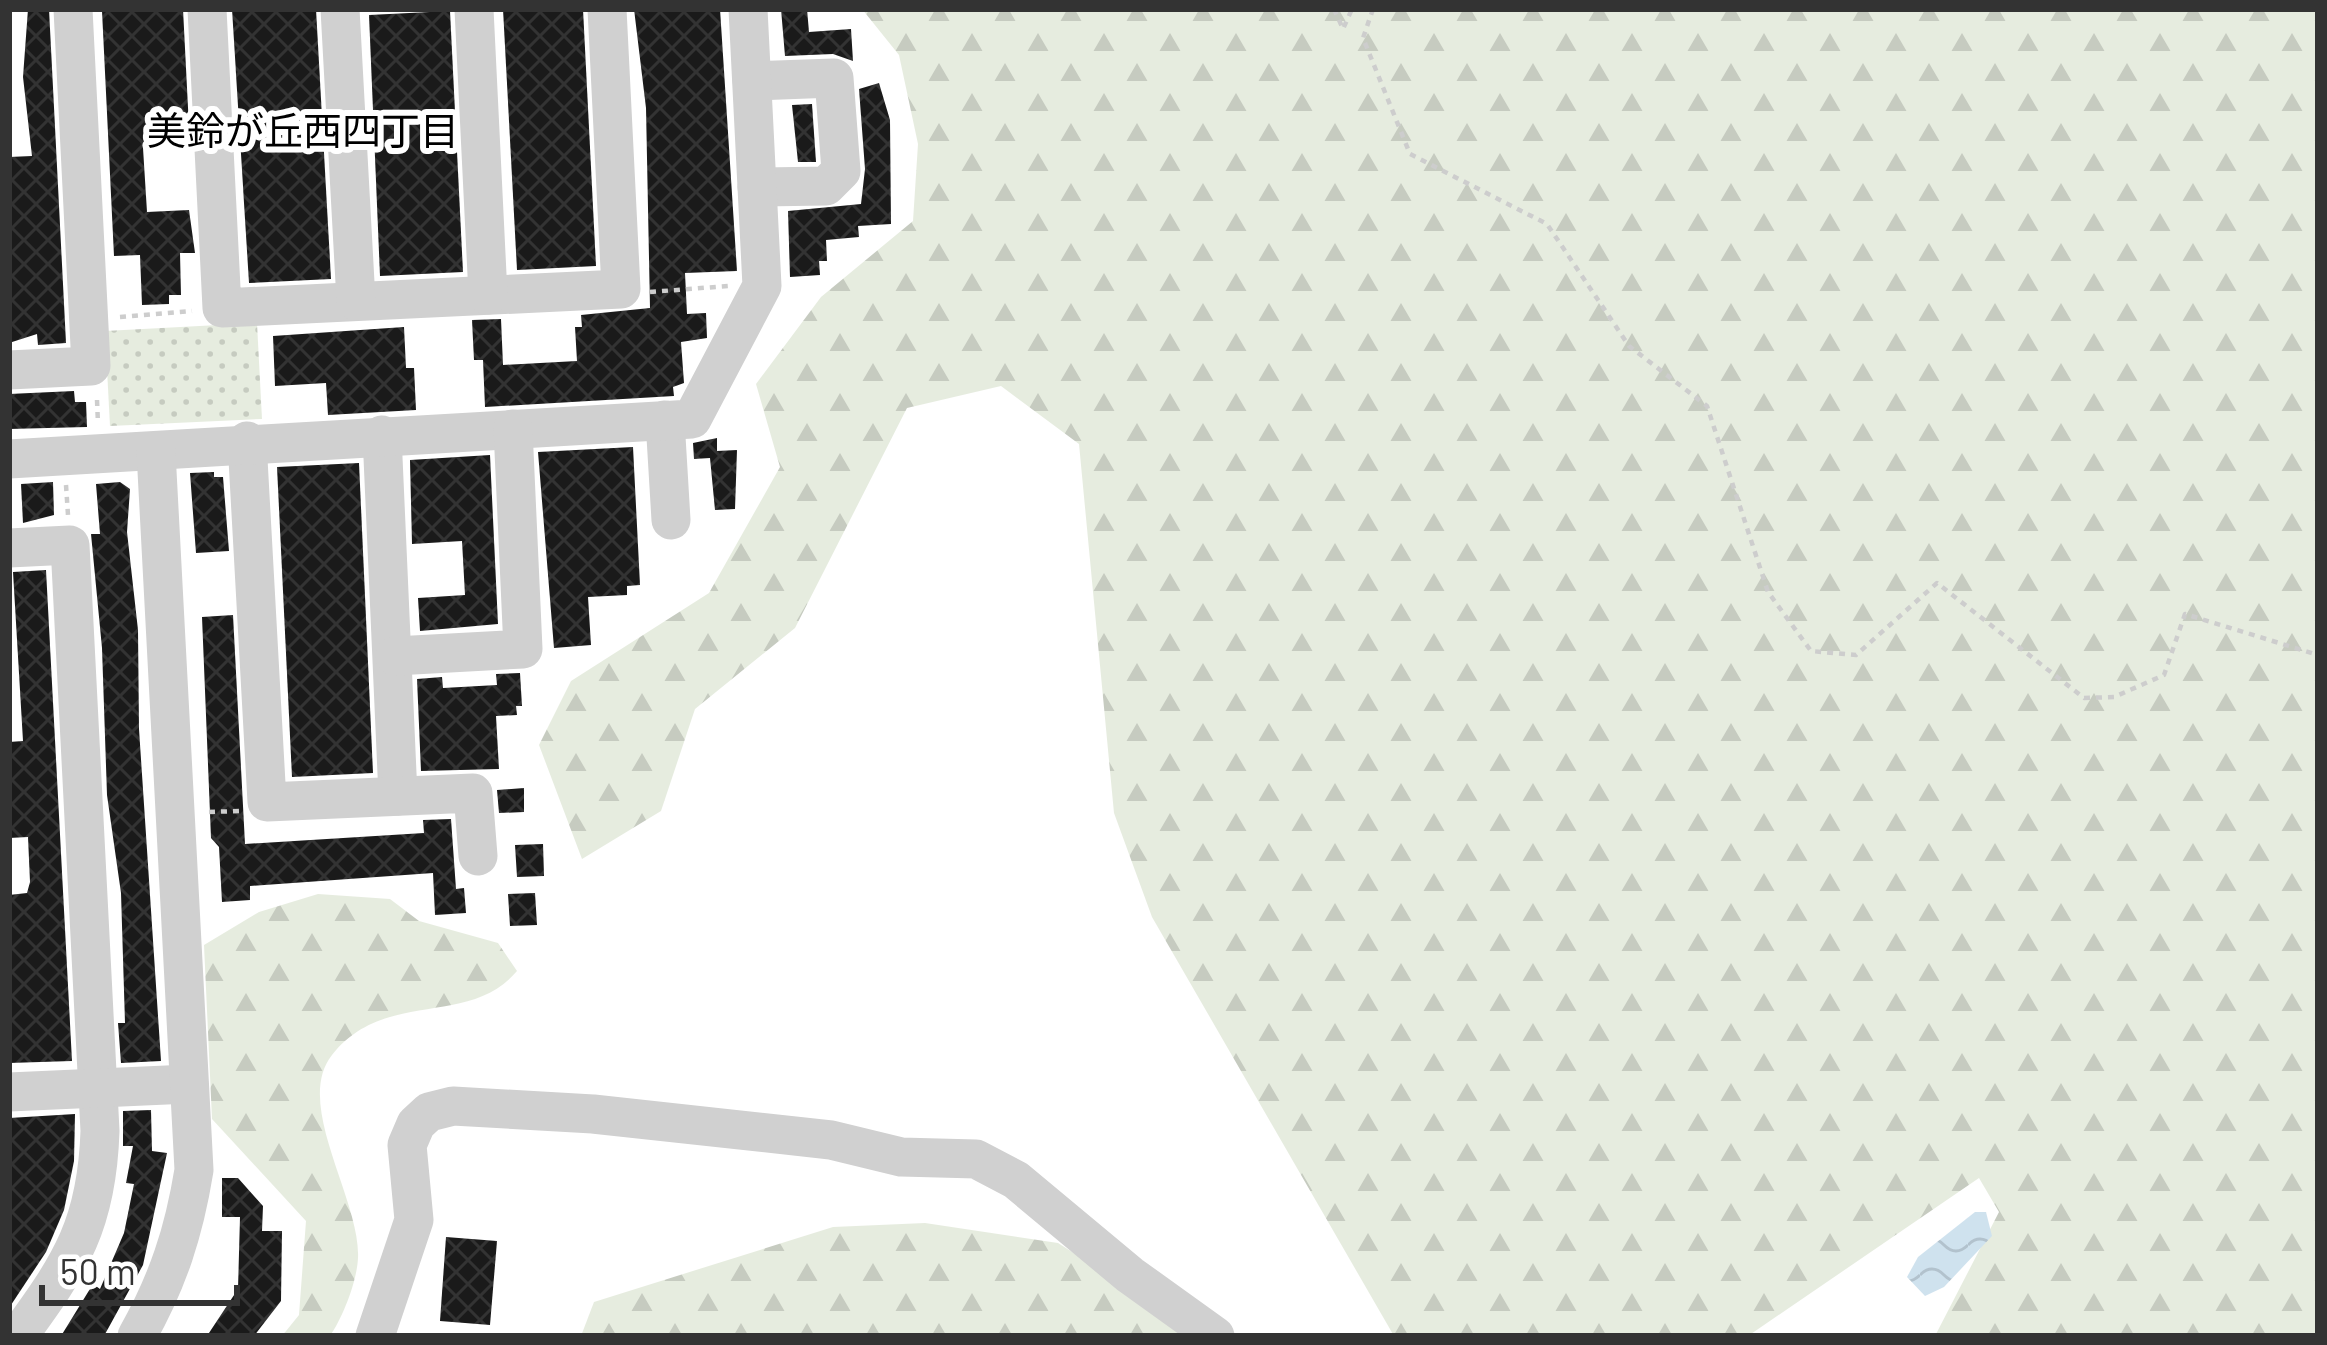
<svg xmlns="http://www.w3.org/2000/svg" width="2327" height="1345" viewBox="0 0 2327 1345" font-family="Barlow,'Noto Sans JP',sans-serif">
<defs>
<pattern id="forest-firs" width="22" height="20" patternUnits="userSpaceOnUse" patternTransform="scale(3)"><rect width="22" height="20" fill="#e6ecdf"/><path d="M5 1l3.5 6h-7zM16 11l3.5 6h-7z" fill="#c6cbc0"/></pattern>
<pattern id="park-dots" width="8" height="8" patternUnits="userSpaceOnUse" patternTransform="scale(3)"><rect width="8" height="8" fill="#e6ecdf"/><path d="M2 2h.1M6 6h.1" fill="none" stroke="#c6cbc0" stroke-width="1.8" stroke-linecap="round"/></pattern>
<pattern id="water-waves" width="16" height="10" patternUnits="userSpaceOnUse" patternTransform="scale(3)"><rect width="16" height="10" fill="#cfe2ee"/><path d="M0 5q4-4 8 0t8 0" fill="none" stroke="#b2c2cd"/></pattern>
<pattern id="building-cross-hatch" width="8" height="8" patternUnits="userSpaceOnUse" patternTransform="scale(3)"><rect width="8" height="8" fill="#1a1a1a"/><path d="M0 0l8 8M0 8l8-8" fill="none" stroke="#333"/></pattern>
</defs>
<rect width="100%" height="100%" fill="#fff"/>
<g fill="url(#forest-firs)">
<polygon points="862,9 2318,9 2318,1336 1935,1336 1999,1212 1979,1178 1748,1336 1394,1336 1152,917 1114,813 1079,444 1001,386 907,408 795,628 695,709 661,811 582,859 539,745 571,681 709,593 780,467 756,384 821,297 913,221 918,144 899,55"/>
<path d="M 318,894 L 390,899 L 419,921 L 498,943 L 517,971 C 469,1028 385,988 332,1055 C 293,1104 361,1200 358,1258 C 357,1281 343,1317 330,1336 L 282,1336 L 299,1315 L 306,1221 L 212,1119 L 204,945 L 259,912 Z"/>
<polygon points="925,1223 1058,1243 1170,1314 1189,1336 581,1336 594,1302 833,1227"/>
</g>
<polygon fill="url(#park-dots)" points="257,323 262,419 110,426 105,331"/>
<polygon fill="url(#water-waves)" points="1975,1212 1986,1212 1992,1236 1944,1287 1925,1296 1907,1277 1918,1257"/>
<g fill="url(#building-cross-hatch)">
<polygon points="28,9 49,9 66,343 38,345 37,334 9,343 9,157 32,156 23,77"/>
<polygon points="183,9 190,147 143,148 147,212 189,210 195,253 180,253 181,295 169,295 169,304 142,305 140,255 114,256 102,11"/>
<polygon points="232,9 316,9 331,279 249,283"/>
<polygon points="503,9 583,9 596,266 517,270"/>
<polygon points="634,9 720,9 737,271 685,273 687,314 706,313 707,338 681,342 684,383 673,387 674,396 485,407 483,360 474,360 472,320 501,319 503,365 577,361 575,327 582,327 581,315 650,308 646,108"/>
<polygon points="781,9 807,9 809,32 851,29 853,61 833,54 785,56"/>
<polygon points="450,11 463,272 380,276 369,15"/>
<polygon points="879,83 890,120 891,224 858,226 859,237 826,240 827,261 819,261 820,275 790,277 788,211 861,204 865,169 859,89"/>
<polygon points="812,104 816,162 798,162 792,105"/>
<polygon points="404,327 406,368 414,368 416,410 328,415 326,383 275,386 273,336"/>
<polygon points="74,391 75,402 86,402 87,427 9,429 9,394"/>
<polygon points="717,438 717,451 737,450 735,509 715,510 710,458 694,459 693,443"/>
<polygon points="633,447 640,585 627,586 627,595 588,597 591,645 554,648 538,452"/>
<polygon points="490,455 498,624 420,631 418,598 465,595 462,541 412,544 410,460"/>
<polygon points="359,463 373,773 292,777 277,467"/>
<polygon points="214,472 214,477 223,477 229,551 196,553 190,473"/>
<polygon points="53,482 54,515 23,523 21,484"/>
<polygon points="120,482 130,489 127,532 138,630 139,729 161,1061 121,1063 118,1023 125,1023 121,893 107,795 102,648 91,534 100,534 96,484"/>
<polygon points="46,570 72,1061 9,1063 9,895 27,893 30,882 28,837 9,838 9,742 23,741 13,572"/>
<polygon points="233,615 245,844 424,833 423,820 451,819 456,889 464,888 466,913 435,915 433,873 250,886 250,900 222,902 219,847 211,838 202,617"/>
<polygon points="520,673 522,706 516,706 517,715 496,716 499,769 421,771 417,679 442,677 443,688 497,685 496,674"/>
<polygon points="524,788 524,812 499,813 497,790"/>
<polygon points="543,844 544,876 517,877 515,845"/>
<polygon points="535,893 537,925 510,926 508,894"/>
<polygon points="151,1110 152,1151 167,1153 143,1265 104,1336 61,1336 93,1284 100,1289 124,1233 134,1184 126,1183 133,1146 123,1146 123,1111"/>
<polygon points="75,1114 74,1161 64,1210 46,1252 9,1308 9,1118"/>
<polygon points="222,1178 238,1178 263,1206 262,1231 282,1231 281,1301 254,1336 207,1336 238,1289 240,1217 222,1217"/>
<polygon points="446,1237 497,1241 490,1325 440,1321"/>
</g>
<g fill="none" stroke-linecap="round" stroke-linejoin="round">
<g stroke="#cdcdcd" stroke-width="4.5" stroke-dasharray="6 6" stroke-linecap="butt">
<polyline points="1334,9 1343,29 1352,9"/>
<polyline points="1373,9 1363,38 1410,154 1547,224 1629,346 1707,406 1768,592 1811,651 1856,655 1937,583 2084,698 2114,697 2164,675 2185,614 2318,655"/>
<polyline points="650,292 728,286"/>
<polyline points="120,317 192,311"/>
<polyline points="97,400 98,424"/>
<polyline points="66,485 68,515"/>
<polyline points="209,812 239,811"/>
</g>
<g stroke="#d0d0d0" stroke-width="39">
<polyline points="207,9 222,308 621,289 607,9"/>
<polyline points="340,9 356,301"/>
<polyline points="474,9 488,295"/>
<polyline points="752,81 834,78 841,171 826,186 757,187"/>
<polyline points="9,370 91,366 73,9"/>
<polyline points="665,420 671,520"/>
<polyline points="382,435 398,796"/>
<polyline points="247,441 267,802 473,793 478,856"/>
<polyline points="9,459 692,419 762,286 748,9"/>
<path d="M 9,548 L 70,545 L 100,1131 C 97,1223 72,1263 18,1336"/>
<polyline points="395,656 523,649 513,429"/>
<polyline points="9,1092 189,1084"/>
<path d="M 137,1336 C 168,1281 184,1232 194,1170 L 156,452"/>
<polyline points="375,1336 414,1220 407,1145 416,1124 429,1112 453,1106 593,1114 831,1140 901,1157 976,1159 1016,1180 1130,1275 1215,1336"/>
</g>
</g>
<g text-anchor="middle" stroke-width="12" stroke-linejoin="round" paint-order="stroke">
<g font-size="39" fill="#000" stroke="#fff">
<text x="303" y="145">美鈴が丘西四丁目</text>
</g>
</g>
<rect width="2327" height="1345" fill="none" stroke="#333333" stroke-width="24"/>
<path d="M42 1285v18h195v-18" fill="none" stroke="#333333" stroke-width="6"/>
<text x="60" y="1285" font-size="36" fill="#333333" stroke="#ffffff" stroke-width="9" paint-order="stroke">50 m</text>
</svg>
